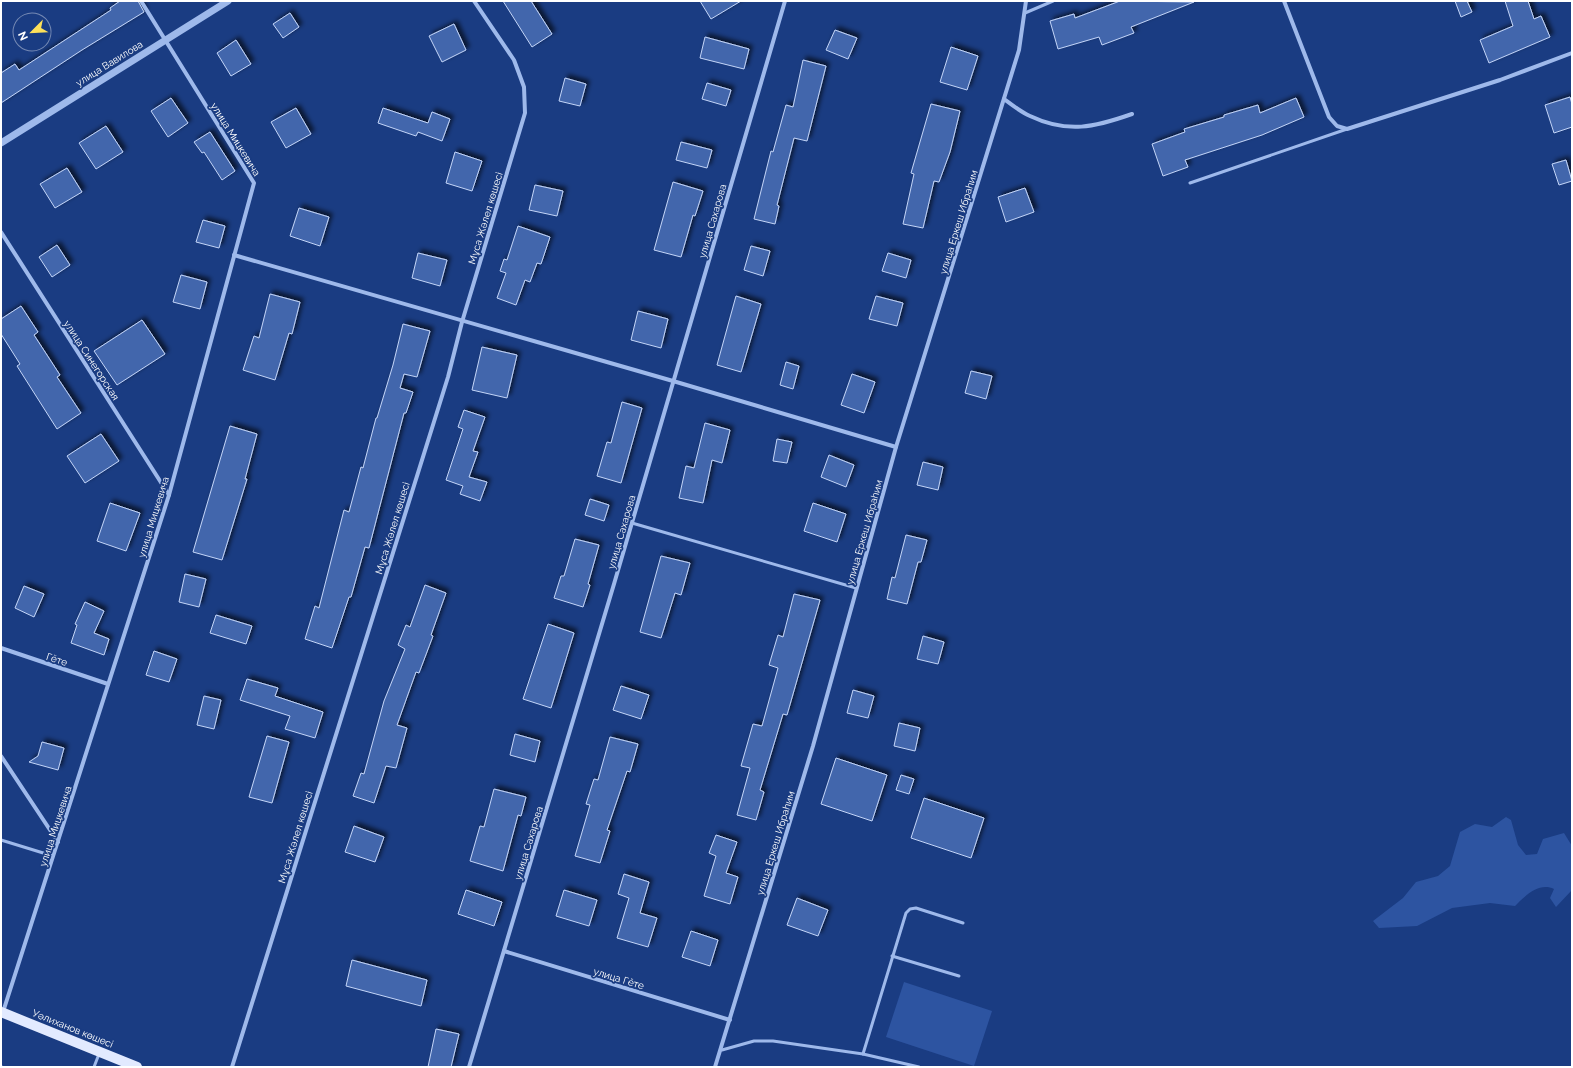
<svg xmlns="http://www.w3.org/2000/svg" width="1573" height="1068" viewBox="0 0 1573 1068" font-family="Raleway,sans-serif">
<defs>
<filter id="shadow"><feDropShadow dx="3.5" dy="-3.5" stdDeviation="2" flood-color="#0009"/></filter>
</defs>
<rect width="100%" height="100%" fill="#1a3c82"/>
<g fill="#2d54a1">
<path d="M 1506,817 L 1511,820 L 1518,845 L 1526,855 L 1537,854 L 1543,839 L 1564,833 L 1572,846 L 1572,890 L 1556,907 L 1550,898 L 1554,889 C 1539,882 1525,896 1515,906 L 1490,903 L 1452,908 L 1417,926 L 1379,928 L 1373,921 L 1403,898 L 1416,882 L 1438,876 L 1450,866 L 1460,832 L 1475,824 L 1492,827 Z"/>
<polygon points="904,982 992,1011 974,1066 886,1037"/>
</g>
<g fill="#4366ac" stroke="#c3d5f8" filter="url(#shadow)">
<polygon points="120,1 138,1 144,12 82,50 1,103 1,73 15,64 19,70 111,10 110,8"/>
<polygon points="503,1 531,1 552,34 532,47"/>
<polygon points="700,1 741,1 711,19"/>
<polygon points="1120,1 1194,2 1131,27 1134,33 1102,45 1099,37 1058,49 1050,21 1074,14 1075,18"/>
<polygon points="1455,1 1467,1 1472,12 1461,17"/>
<polygon points="1505,1 1528,1 1534,19 1541,16 1550,37 1489,63 1480,40 1513,26"/>
<polygon points="290,13 299,27 283,38 273,24"/>
<polygon points="454,24 466,50 442,62 429,36"/>
<polygon points="835,30 857,38 848,59 826,50"/>
<polygon points="705,37 749,49 744,69 700,58"/>
<polygon points="236,40 251,64 231,76 217,53"/>
<polygon points="951,47 978,56 967,90 940,82"/>
<polygon points="803,60 826,66 807,141 794,138 777,205 779,206 775,224 754,219 771,151 773,152 786,105 793,107"/>
<polygon points="565,78 586,84 580,106 559,101"/>
<polygon points="707,83 731,90 726,106 702,99"/>
<polygon points="1570,97 1572,104 1572,127 1554,133 1545,105"/>
<polygon points="171,98 188,123 168,137 151,111"/>
<polygon points="1296,98 1304,117 1262,135 1185,160 1188,167 1163,176 1152,144 1185,132 1184,129 1224,117 1224,115 1258,105 1260,113"/>
<polygon points="931,104 960,111 950,152 939,182 934,181 923,228 903,224 914,174 911,173"/>
<polygon points="296,108 311,134 286,148 271,122"/>
<polygon points="383,108 428,123 432,112 450,119 442,141 418,132 416,136 378,123"/>
<polygon points="106,126 123,152 96,169 79,143"/>
<polygon points="210,132 235,171 222,180 204,152 202,153 194,142"/>
<polygon points="681,142 712,150 707,168 676,160"/>
<polygon points="455,152 482,161 472,191 446,183"/>
<polygon points="1566,160 1572,181 1559,185 1552,164"/>
<polygon points="67,168 82,192 55,208 40,184"/>
<polygon points="673,182 703,191 695,216 693,215 681,257 654,250"/>
<polygon points="535,185 563,191 557,216 529,210"/>
<polygon points="1025,188 1034,212 1006,222 998,197"/>
<polygon points="299,208 329,217 320,246 290,236"/>
<polygon points="203,220 225,226 219,248 196,242"/>
<polygon points="518,226 550,237 541,264 537,263 530,282 525,280 516,305 497,298 506,273 500,271 504,259 507,260"/>
<polygon points="57,245 70,265 52,277 39,257"/>
<polygon points="751,246 770,251 763,276 744,270"/>
<polygon points="418,253 447,260 440,286 412,278"/>
<polygon points="888,253 911,260 906,278 882,271"/>
<polygon points="181,275 207,282 200,309 173,302"/>
<polygon points="270,294 300,302 292,334 289,333 275,380 243,370 254,336 259,338"/>
<polygon points="736,296 761,304 741,372 717,365"/>
<polygon points="876,296 903,303 897,326 869,319"/>
<polygon points="21,306 38,332 34,335 60,375 57,377 81,413 57,429 17,366 20,364 1,334 1,319"/>
<polygon points="638,311 668,319 661,348 631,340"/>
<polygon points="142,320 165,354 117,385 94,351"/>
<polygon points="403,324 430,331 417,377 404,374 400,388 413,392 406,413 404,413 369,548 365,547 351,597 349,597 332,648 305,639 315,606 319,608 344,510 349,512 361,467 363,468 376,418 377,418 393,365"/>
<polygon points="482,347 517,355 507,398 472,390"/>
<polygon points="786,362 799,366 793,389 780,385"/>
<polygon points="971,371 992,376 986,399 965,393"/>
<polygon points="852,374 875,382 864,413 841,405"/>
<polygon points="622,402 642,408 621,483 597,476 607,442 611,443"/>
<polygon points="464,410 485,417 473,451 478,452 469,477 487,482 480,501 460,494 463,486 446,480 463,429 458,427"/>
<polygon points="705,423 730,430 722,463 712,460 703,503 679,498 686,466 694,468"/>
<polygon points="230,426 257,434 245,479 247,479 222,560 193,552"/>
<polygon points="101,434 119,461 85,483 67,456"/>
<polygon points="777,439 792,442 787,463 773,461"/>
<polygon points="829,455 854,465 846,487 821,477"/>
<polygon points="923,462 943,467 938,490 917,485"/>
<polygon points="590,499 609,505 604,521 585,515"/>
<polygon points="110,503 140,513 126,551 97,541"/>
<polygon points="813,503 846,514 837,542 804,531"/>
<polygon points="906,535 927,540 921,562 918,562 907,604 887,599 892,577 895,578"/>
<polygon points="575,539 599,545 588,584 590,585 583,607 554,598 561,576 564,576"/>
<polygon points="661,556 690,563 681,595 675,593 661,638 640,632"/>
<polygon points="185,574 206,579 199,607 179,602"/>
<polygon points="425,585 446,593 431,635 433,636 419,673 416,672 397,725 407,728 396,768 386,766 374,803 353,796 361,773 364,774 384,701 405,649 398,645 406,625 410,627"/>
<polygon points="24,586 44,594 34,617 15,608"/>
<polygon points="794,594 820,600 787,715 783,714 760,790 764,792 756,820 737,815 750,768 741,766 753,724 762,726 778,668 769,665 778,635 783,637"/>
<polygon points="85,602 104,611 94,633 109,639 104,655 71,643 77,625 75,624"/>
<polygon points="216,615 252,626 246,644 210,633"/>
<polygon points="548,624 574,633 551,708 523,699"/>
<polygon points="923,636 944,642 938,664 917,659"/>
<polygon points="154,651 177,659 169,682 146,675"/>
<polygon points="247,679 278,688 275,696 323,712 315,738 285,729 290,716 240,700"/>
<polygon points="621,686 649,695 641,719 613,710"/>
<polygon points="853,690 874,696 868,718 847,713"/>
<polygon points="204,696 221,700 214,729 197,725"/>
<polygon points="899,723 920,728 915,751 894,746"/>
<polygon points="515,734 540,741 535,762 510,755"/>
<polygon points="267,736 289,742 272,803 249,797"/>
<polygon points="610,737 638,744 630,772 627,771 607,830 610,831 600,863 575,856 590,805 586,804 594,779 598,780"/>
<polygon points="42,742 64,748 58,770 29,762 38,756"/>
<polygon points="836,758 887,775 872,821 821,804"/>
<polygon points="901,775 914,779 909,794 896,790"/>
<polygon points="494,789 526,797 521,816 518,815 503,871 470,861 480,826 484,827"/>
<polygon points="924,798 984,818 971,858 911,838"/>
<polygon points="354,826 384,837 375,862 345,852"/>
<polygon points="716,835 737,842 726,873 738,877 730,904 704,896 716,856 709,853"/>
<polygon points="624,874 649,882 640,913 657,918 648,947 617,938 629,898 618,894"/>
<polygon points="466,890 502,902 494,926 458,914"/>
<polygon points="564,890 597,900 589,926 556,916"/>
<polygon points="797,898 828,910 818,936 787,925"/>
<polygon points="691,931 718,940 710,966 682,957"/>
<polygon points="352,960 427,980 421,1006 346,986"/>
<polygon points="436,1029 459,1034 451,1067 428,1067"/>
</g>
<g fill="none" stroke-linecap="round" stroke-linejoin="round">
<g stroke="#9eb9eb" stroke-width="3">
<polyline points="1025,13 1053,1"/>
<polyline points="1190,183 1347,129"/>
<polyline points="632,523 856,588"/>
<polyline points="1,840 53,856"/>
<polyline points="892,956 959,976"/>
<polyline points="722,1050 754,1041 773,1041 863,1054 919,1067"/>
<polyline points="863,1054 906,913 910,909 916,908 963,923"/>
<polyline points="1,1067 2,1067"/>
<polyline points="94,1067 99,1054"/>
</g>
<g stroke="#9eb9eb" stroke-width="4">
<polyline points="1284,1 1329,117 1337,126 1347,129 1500,80 1572,53"/>
<path d="M 1004,99 C 1012,105 1021,112 1030,116 C 1068,134 1095,127 1132,114"/>
<polyline points="1,232 169,495"/>
<polyline points="234,255 673,381 896,447"/>
<polyline points="1,648 108,684"/>
<polyline points="1,756 58,842"/>
<polyline points="504,951 730,1020"/>
<polyline points="3,1012 169,495 254,183 141,1"/>
<polyline points="232,1067 448,377 462,322 525,113 524,87 514,60 474,1"/>
<polyline points="469,1067 614,584 785,1"/>
<polyline points="715,1067 813,746 896,447 1019,50 1026,1"/>
</g>
<polyline stroke="#9eb9eb" stroke-width="7" points="1,143 228,1"/>
<polyline stroke="#e2eaff" stroke-width="10" points="1,1012 137,1067"/>
</g>
<g text-anchor="middle" stroke-width="3.5" stroke-linejoin="round" paint-order="stroke">
<g font-size="10" fill="#fff" stroke="#1a3c82">
<text transform="translate(109 63) rotate(-32)" y="4">улица Вавилова</text>
<text transform="translate(236 139) rotate(58)" y="4">улица Мицкевича</text>
<text transform="translate(485 218) rotate(-73)" y="4">Мұса Жәлел көшесі</text>
<text transform="translate(712 221) rotate(-74)" y="4">улица Сахарова</text>
<text transform="translate(958 222) rotate(-73)" y="4">улица Еркеш Ибраһим</text>
<text transform="translate(92 360) rotate(57)" y="4">улица Синегорская</text>
<text transform="translate(153 517) rotate(-73)" y="4">улица Мицкевича</text>
<text transform="translate(392 528) rotate(-73)" y="4">Мұса Жәлел көшесі</text>
<text transform="translate(621 532) rotate(-74)" y="4">улица Сахарова</text>
<text transform="translate(864 532) rotate(-74)" y="4">улица Еркеш Ибраһим</text>
<text transform="translate(57 659) rotate(18)" y="4">Гёте</text>
<text transform="translate(55 826) rotate(-72)" y="4">улица Мицкевича</text>
<text transform="translate(295 837) rotate(-73)" y="4">Мұса Жәлел көшесі</text>
<text transform="translate(528 843) rotate(-73)" y="4">улица Сахарова</text>
<text transform="translate(775 843) rotate(-73)" y="4">улица Еркеш Ибраһим</text>
<text transform="translate(619 978) rotate(17)" y="4">улица Гёте</text>
<text transform="translate(73 1028) rotate(22)" y="4">Уәлиханов көшесі</text>
</g>
</g>
<rect width="1573" height="1068" fill="none" stroke="#ffffff" stroke-width="4"/>
<g transform="translate(32 32) rotate(246)"><circle r="19" fill="#1a3c82" stroke="#768ab4"/>
<path d="M0-3L7 15L0 10L-7 15Z" fill="#fde05a"/>
<text y="-6" font-size="11" font-weight="bold" text-anchor="middle" fill="#ffffff">N</text>
</g>
</svg>
